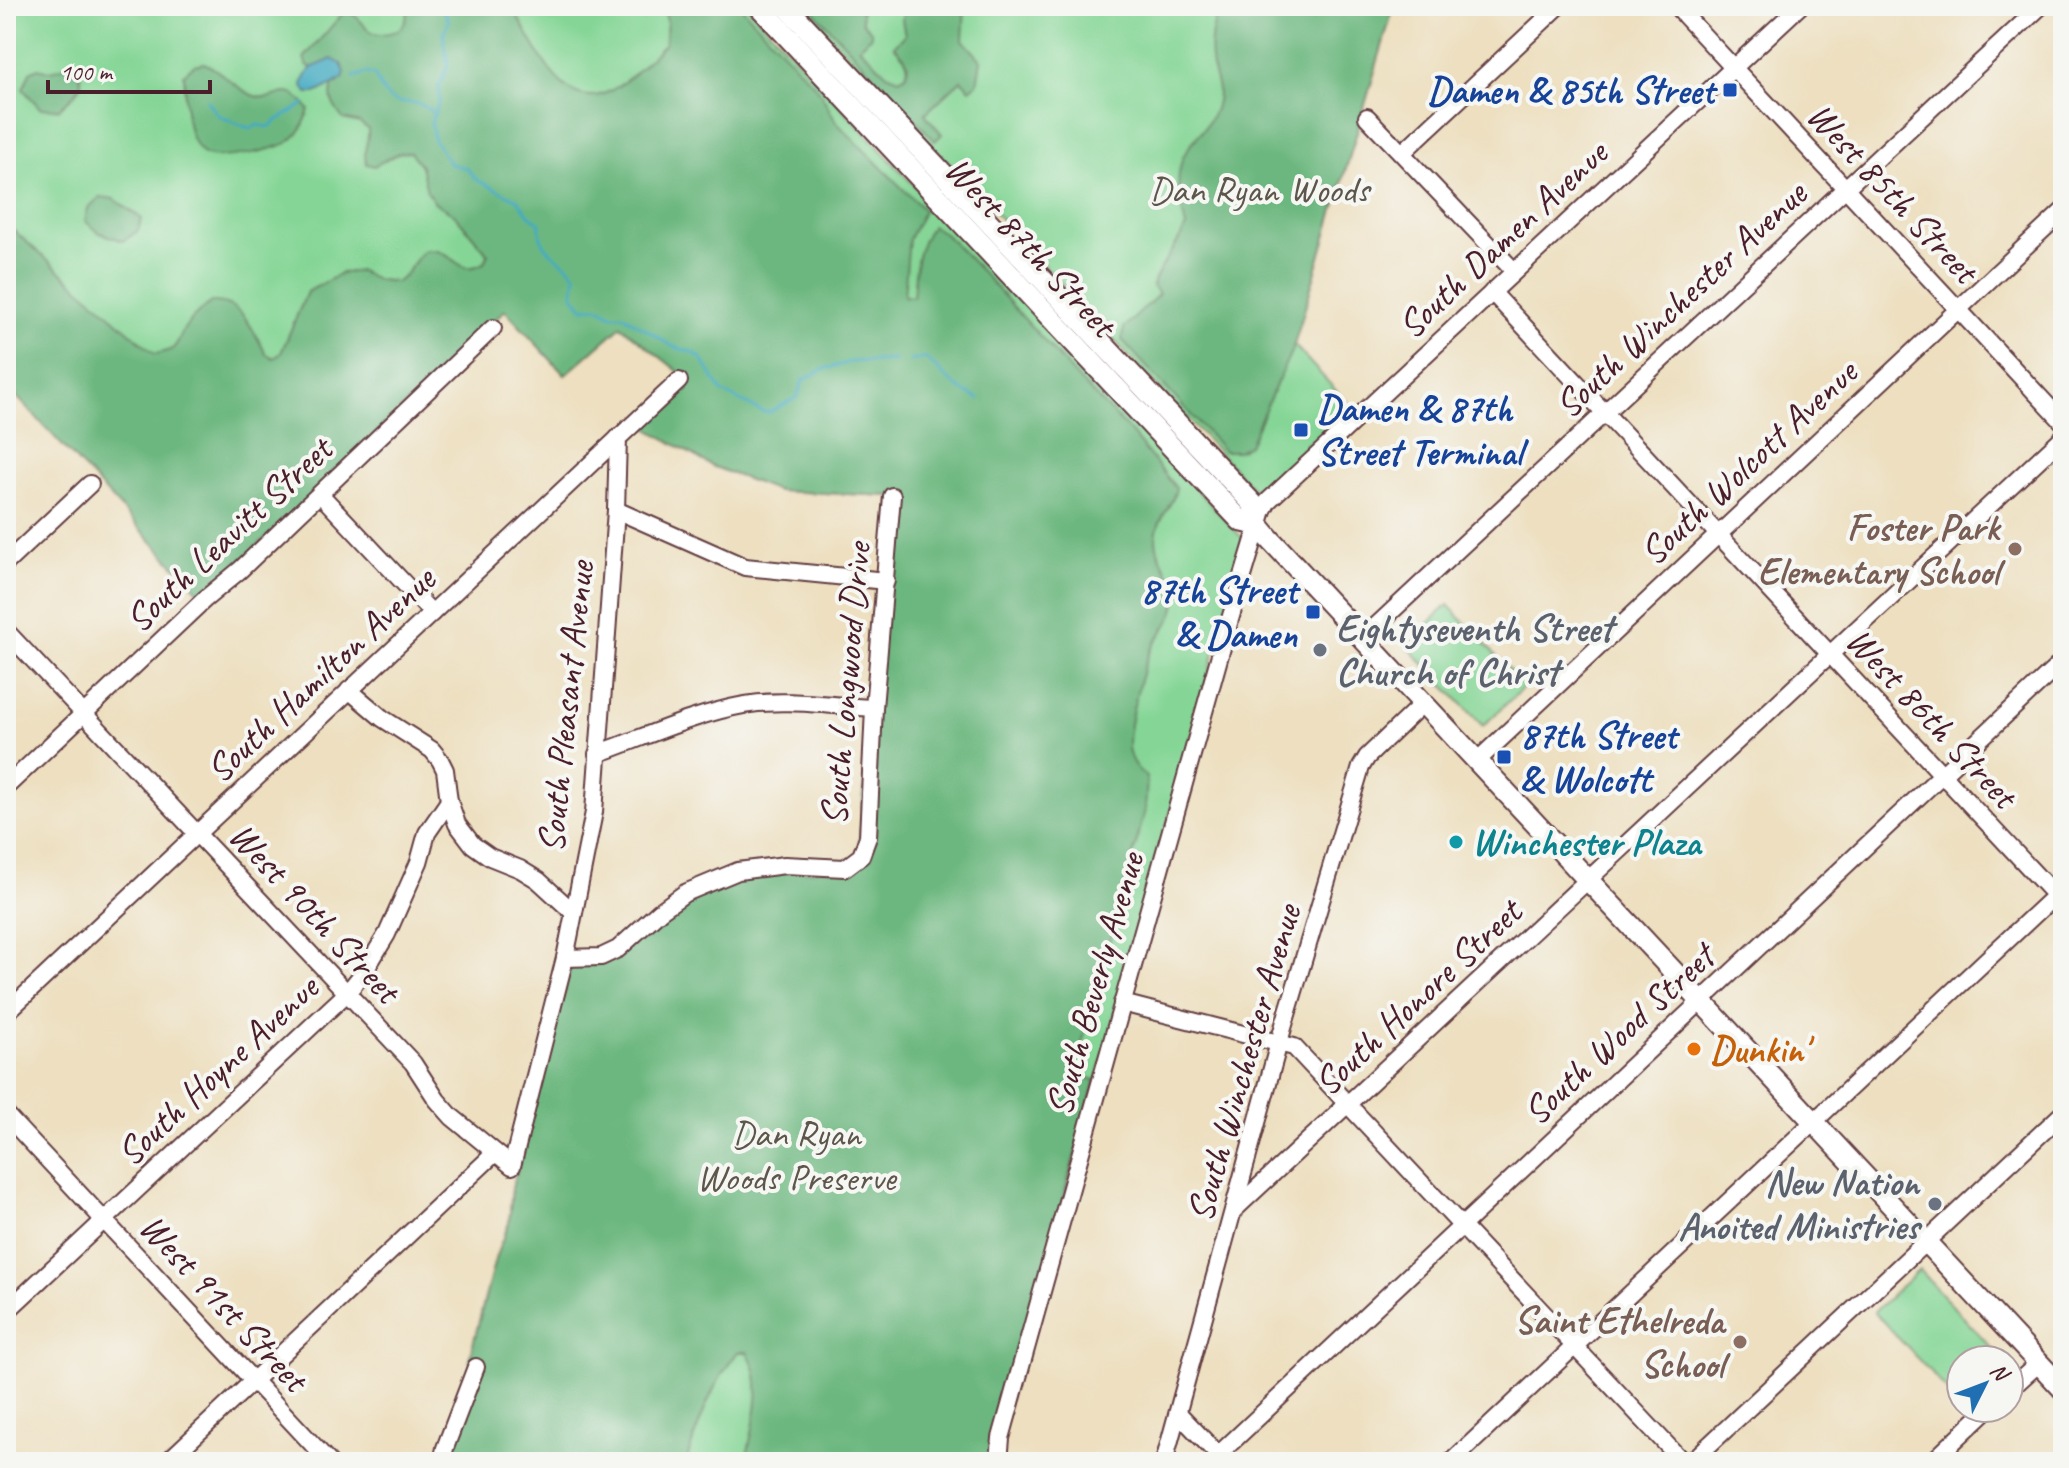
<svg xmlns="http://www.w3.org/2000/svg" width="2069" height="1468" viewBox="0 0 2069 1468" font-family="Caveat,sans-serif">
<rect width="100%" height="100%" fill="#f6f6f2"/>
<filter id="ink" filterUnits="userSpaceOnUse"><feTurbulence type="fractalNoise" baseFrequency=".0125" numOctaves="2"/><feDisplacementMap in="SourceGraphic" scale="16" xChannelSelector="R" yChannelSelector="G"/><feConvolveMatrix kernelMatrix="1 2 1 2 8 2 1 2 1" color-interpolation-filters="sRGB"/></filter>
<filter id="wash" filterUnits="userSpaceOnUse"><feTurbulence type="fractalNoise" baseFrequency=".006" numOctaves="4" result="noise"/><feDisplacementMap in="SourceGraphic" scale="32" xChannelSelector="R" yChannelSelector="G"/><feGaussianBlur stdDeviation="1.8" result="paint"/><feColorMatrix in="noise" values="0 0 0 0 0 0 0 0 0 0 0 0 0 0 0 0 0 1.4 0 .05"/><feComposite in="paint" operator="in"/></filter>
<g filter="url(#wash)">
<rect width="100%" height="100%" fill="#eddfbf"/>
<g fill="#85d696" stroke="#687a60" stroke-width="2">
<polygon points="6,6 747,6 1245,541 992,1462 454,1462 481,1367 469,1360 496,1256 509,1223 512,1189 571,966 600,964 857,868 892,496 778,491 712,466 642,425 688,382 678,371 621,326 565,375 505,310 235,567 6,385"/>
<polygon points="802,6 1394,6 1294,345 1352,408 1267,488 1257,493"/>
<polygon points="1448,605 1525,686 1483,726 1406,645"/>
<polygon points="1919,1270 2003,1360 1961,1360 1961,1405 1874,1312"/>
</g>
<g fill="#6cb77f" stroke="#5b6b55" stroke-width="2">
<path d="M 409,6 L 511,6 C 532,36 559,115 608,92 C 629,82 648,60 665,44 L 667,21 L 663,6 L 740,6 L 819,90 L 836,122 L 924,210 L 909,239 L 904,296 L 913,297 C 915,270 916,248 932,226 L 944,233 L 985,275 L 1082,383 L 1129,430 L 1176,488 C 1173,507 1157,518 1156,538 C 1156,558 1175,577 1176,597 C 1177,617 1162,630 1153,646 C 1143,662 1124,735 1129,753 C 1132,764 1138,771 1147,777 L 1145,811 L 1074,1073 L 1095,1080 L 992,1462 L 746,1462 C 752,1426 768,1384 747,1352 L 738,1352 C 711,1384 699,1423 686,1462 L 454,1462 L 455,1433 L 481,1367 L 469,1360 L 496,1256 L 509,1223 L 512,1189 L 571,966 L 600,964 L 677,905 L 703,891 L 758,873 L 857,868 L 892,496 L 778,491 L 712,466 L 642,425 L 688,382 L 678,371 L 621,326 L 565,375 L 505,310 L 235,567 L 200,593 L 6,385 L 6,224 L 155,354 C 176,350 175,348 183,331 C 188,320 202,310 211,302 C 243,300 253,331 266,354 L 274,358 L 281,353 L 307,292 L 342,273 L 359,271 L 378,280 L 397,282 C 410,274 413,260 425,250 C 430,251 435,250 440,252 C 458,259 460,275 484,263 L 488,254 L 454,214 L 434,202 L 427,191 L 421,166 L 410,152 L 399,153 L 374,166 L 367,164 C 361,150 370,143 368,129 L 360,123 L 343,119 C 334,107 328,99 333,84 L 338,83 L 332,59 L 314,68 L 307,66 L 304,58 L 344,12 C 359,14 359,22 369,30 C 378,37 397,34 404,24 C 407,20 408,11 409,6 Z"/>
<path d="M 809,6 L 861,6 L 862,22 L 871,31 L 871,36 L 859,47 L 887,74 L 899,79 L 905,76 C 912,62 903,56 894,46 L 905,35 L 902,20 L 904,6 L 965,6 L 963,40 L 981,60 L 977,84 L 970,89 L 961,80 L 925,114 L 942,134 L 935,141 Z"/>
<path d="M 1394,6 L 1294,345 L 1249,445 L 1238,451 L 1224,451 L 1122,340 L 1124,328 L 1159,294 L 1152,286 C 1160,265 1176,247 1186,227 C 1181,203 1174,185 1182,160 C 1189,138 1218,125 1218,91 C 1217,83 1214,74 1212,67 C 1208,45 1212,27 1219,7 Z"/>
<path d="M 204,63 C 222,71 234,87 252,95 C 279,107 283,75 309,109 C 307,120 300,134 290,141 C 278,150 212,164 201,152 C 184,135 185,97 184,74 L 194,65 Z"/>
<path d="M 73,65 C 92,83 74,95 59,109 L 40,108 L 23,89 L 30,72 L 38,68 L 50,71 Z"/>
<polygon points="100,197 114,199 142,219 138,231 123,241 100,233 85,221 88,208"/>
</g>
<polygon fill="#42aac2" stroke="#466476" stroke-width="2" points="332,59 341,64 345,72 343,79 316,93 307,93 302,84 311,68"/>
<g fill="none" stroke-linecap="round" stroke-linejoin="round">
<g stroke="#42aac2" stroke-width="3">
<path d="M 441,6 L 449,21 L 444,32 L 444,44 L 448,65 L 439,86 L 439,102 L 431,122 L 434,140 L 450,164 L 466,168 L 477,180 L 518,200 L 529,215 L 540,223 C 537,253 561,255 576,275 L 573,295 L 584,308 L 598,307 L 612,315 L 623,315 L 672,346 L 694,353 L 701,358 L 722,392 L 763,412 L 770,412 L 797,397 L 803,380 L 824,369 L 851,362 L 895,360"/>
<path d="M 354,77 L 366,73 L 374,75 C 379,82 381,92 388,97 C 402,110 413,93 434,114"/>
<path d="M 207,101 L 219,116 L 251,129 L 257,125 L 269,127 C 280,116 292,113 304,104"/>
<polyline points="910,361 925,358 959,389 979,399"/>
</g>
</g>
</g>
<g filter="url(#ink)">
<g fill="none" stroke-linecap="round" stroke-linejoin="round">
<g stroke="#623c41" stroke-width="20">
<g id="minor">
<polyline points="1676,6 2063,422"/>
<polyline points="1367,117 1514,271"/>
<polyline points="1402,153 1559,6"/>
<polyline points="1492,292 2063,904"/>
<polyline points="320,494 432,613"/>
<polyline points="616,510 745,567 886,581"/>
<polyline points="6,563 90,484"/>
<polyline points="6,631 413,1063 437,1100 452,1117 512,1166 565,958 594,812 616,510 618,438"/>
<polyline points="1363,638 2041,6"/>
<polyline points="349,690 382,718 432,750 440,760 445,770 449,801 457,824 473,845 490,857 520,869 538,880 573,912"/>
<path d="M 597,754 C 645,737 694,714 744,705 C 786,698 832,706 874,708"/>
<polyline points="1477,761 2063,211"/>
<polyline points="6,787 205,599 240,570 493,328"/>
<polyline points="565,958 601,957 618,949 660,911 685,893 738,871 785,865 845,868 861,856 868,837 874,708 892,496"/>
<polyline points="1122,1003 1294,1047 1683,1462"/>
<polyline points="6,1013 679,381"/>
<polyline points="6,1115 329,1462"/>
<polyline points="1235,1209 2063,437"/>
<polyline points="6,1312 347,993 364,972 387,934 419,862 427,833 449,801"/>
<polyline points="2009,1390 2039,1363"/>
<polyline points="1178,1413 1224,1461"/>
<polyline points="1218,1455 2063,661"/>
<polyline points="167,1462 495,1153"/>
<polyline points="442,1462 445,1448 476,1367"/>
<polyline points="999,1462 1001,1438 1228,626 1263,510 1268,501 1800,6"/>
<polyline points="1164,1462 1283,1028 1361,767 1367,757 1423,703"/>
<polyline points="1451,1462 2063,888"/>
<polyline points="1691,1462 2063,1113"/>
<polyline points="1932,1462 1989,1408"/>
</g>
</g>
<g stroke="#623c41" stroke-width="24">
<g id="major">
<polyline points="759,6 1241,521 1258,525"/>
<polyline points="786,6 1253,504 1258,525 1269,538 2063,1389"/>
</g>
</g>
<use href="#minor" stroke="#fff" stroke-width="16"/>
<use href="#major" stroke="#fff" stroke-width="20"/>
</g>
</g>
<g fill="#1a4fb4" stroke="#f6f6f2" stroke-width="3">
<rect x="1722" y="82" width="16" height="16" rx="4"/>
<rect x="1293" y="422" width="16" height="16" rx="4"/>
<rect x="1305" y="604" width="16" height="16" rx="4"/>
<rect x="1496" y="749" width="16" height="16" rx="4"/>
</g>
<g fill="#8d6e63" stroke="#f6f6f2" stroke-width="3">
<circle cx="2015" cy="549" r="8"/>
<circle cx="1740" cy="1342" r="8"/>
</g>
<g fill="#6b7280" stroke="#f6f6f2" stroke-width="3">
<circle cx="1320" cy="650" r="8"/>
<circle cx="1935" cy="1204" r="8"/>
</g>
<circle fill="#0f9aa8" stroke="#f6f6f2" stroke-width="3" cx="1456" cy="842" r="8"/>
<circle fill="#e8710a" stroke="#f6f6f2" stroke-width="3" cx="1694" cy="1049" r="8"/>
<g text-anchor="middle" stroke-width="8" stroke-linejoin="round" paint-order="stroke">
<g font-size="38" font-weight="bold" fill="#164399" stroke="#f6f6f2" text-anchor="end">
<text x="1714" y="103">Damen &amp; 85th Street</text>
<text x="1317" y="421" text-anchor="start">Damen &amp; 87th<tspan x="1317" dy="44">Street Terminal</tspan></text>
<text x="1297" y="603">87th Street<tspan x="1297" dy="44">&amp; Damen</tspan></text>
<text x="1520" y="748" text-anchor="start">87th Street<tspan x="1520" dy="44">&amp; Wolcott</tspan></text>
</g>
<g font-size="38" fill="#5c564b" stroke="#f6f6f2">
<text x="1259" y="202">Dan Ryan Woods</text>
<text x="796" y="1146">Dan Ryan<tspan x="796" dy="44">Woods Preserve</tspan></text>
</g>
<g font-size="38" fill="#4a1f2b" stroke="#f6f6f2">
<text transform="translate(1893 192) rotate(47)" y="13">West 85th Street</text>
<text transform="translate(1502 239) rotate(-43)" y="13">South Damen Avenue</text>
<text transform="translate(1031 246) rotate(47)" y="13">West 87th Street</text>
<text transform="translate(1680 299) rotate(-43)" y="13">South Winchester Avenue</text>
<text transform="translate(1748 462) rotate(-43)" y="13">South Wolcott Avenue</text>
<text transform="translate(228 534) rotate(-43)" y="13">South Leavitt Street</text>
<text transform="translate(320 674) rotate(-43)" y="13">South Hamilton Avenue</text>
<text transform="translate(845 684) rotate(-85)" y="13">South Longwood Drive</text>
<text transform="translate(565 707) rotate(-84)" y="13">South Pleasant Avenue</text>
<text transform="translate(1932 717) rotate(47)" y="13">West 86th Street</text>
<text transform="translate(315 912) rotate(47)" y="13">West 90th Street</text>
<text transform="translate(1094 984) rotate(-74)" y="13">South Beverly Avenue</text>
<text transform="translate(1417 997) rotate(-43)" y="13">South Honore Street</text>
<text transform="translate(1618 1034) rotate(-43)" y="13">South Wood Street</text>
<text transform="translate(1243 1063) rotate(-74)" y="13">South Winchester Avenue</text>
<text transform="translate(217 1070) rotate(-43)" y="13">South Hoyne Avenue</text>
<text transform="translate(224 1302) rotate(47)" y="13">West 91st Street</text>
</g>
<g font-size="38" font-weight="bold" fill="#785e54" stroke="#f6f6f2" text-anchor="end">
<text x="1999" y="540">Foster Park<tspan x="1999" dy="44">Elementary School</tspan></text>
<text x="1724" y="1333">Saint Ethelreda<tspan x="1724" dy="44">School</tspan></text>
</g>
<g font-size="38" font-weight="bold" fill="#5b616d" stroke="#f6f6f2" text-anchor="start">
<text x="1336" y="641">Eightyseventh Street<tspan x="1336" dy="44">Church of Christ</tspan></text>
<text x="1919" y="1195" text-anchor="end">New Nation<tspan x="1919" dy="44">Anoited Ministries</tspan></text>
</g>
<g font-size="38" font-weight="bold" fill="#0d838f" stroke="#f6f6f2" text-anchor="start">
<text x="1472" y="855">Winchester Plaza</text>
</g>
<g font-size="38" font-weight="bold" fill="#c56008" stroke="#f6f6f2" text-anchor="start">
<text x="1710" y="1062">Dunkin'</text>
</g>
</g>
<rect width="2069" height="1468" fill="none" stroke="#f6f6f2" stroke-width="32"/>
<g transform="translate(1985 1384) rotate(48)"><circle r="38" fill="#f6f6f2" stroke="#b1a0a2" stroke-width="2"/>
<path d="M0-6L14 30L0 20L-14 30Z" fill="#1f6fb2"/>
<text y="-12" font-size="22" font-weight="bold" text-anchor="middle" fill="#4a1f2b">N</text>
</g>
<path d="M48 80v12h162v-12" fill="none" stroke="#4a1f2b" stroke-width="4"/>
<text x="60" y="80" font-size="24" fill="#4a1f2b" stroke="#f6f6f2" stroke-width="6" paint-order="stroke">100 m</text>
</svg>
